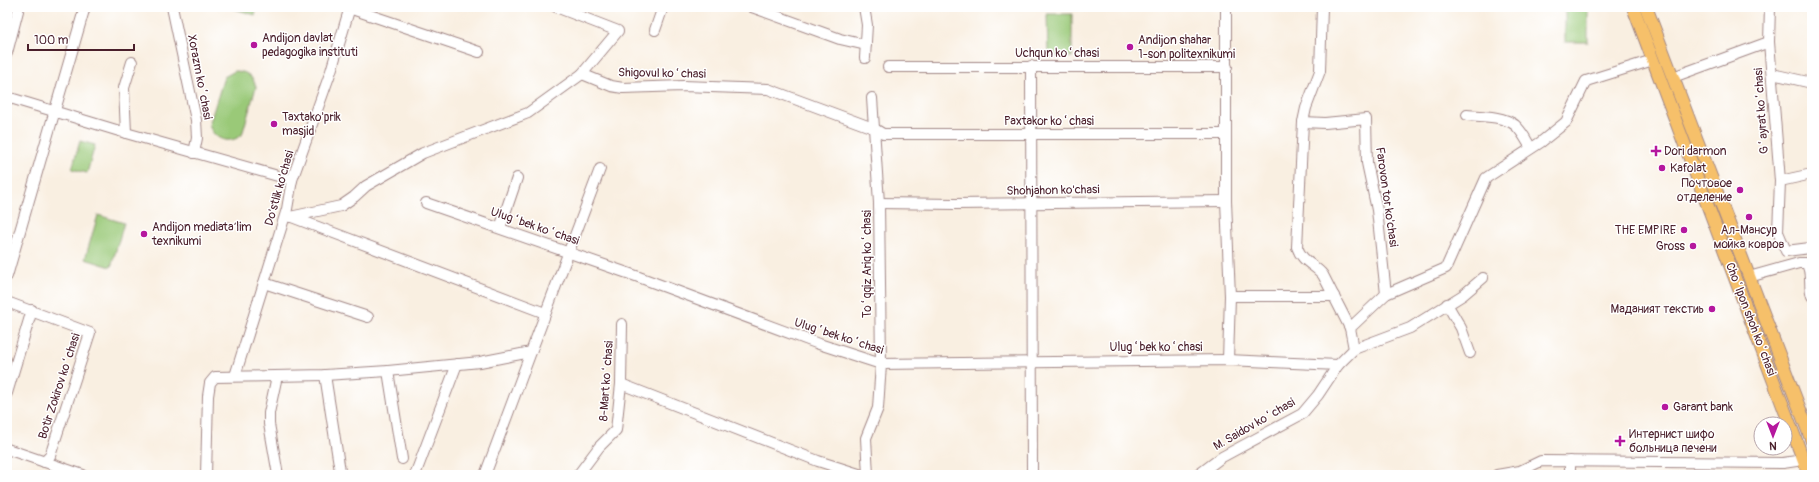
<svg xmlns="http://www.w3.org/2000/svg" width="1819" height="482" viewBox="0 0 1819 482" font-family="Pangolin,sans-serif">
<rect width="100%" height="100%" fill="#fff"/>
<filter id="ink" filterUnits="userSpaceOnUse"><feTurbulence type="fractalNoise" baseFrequency=".025" numOctaves="2"/><feDisplacementMap in="SourceGraphic" scale="8" xChannelSelector="R" yChannelSelector="G"/><feConvolveMatrix kernelMatrix="1 2 1 2 8 2 1 2 1" color-interpolation-filters="sRGB"/></filter>
<filter id="wash" filterUnits="userSpaceOnUse"><feTurbulence type="fractalNoise" baseFrequency=".012" numOctaves="4" result="noise"/><feDisplacementMap in="SourceGraphic" scale="16" xChannelSelector="R" yChannelSelector="G"/><feGaussianBlur stdDeviation="0.9" result="paint"/><feColorMatrix in="noise" values="0 0 0 0 0 0 0 0 0 0 0 0 0 0 0 0 0 1.4 0 .05"/><feComposite in="paint" operator="in"/></filter>
<g filter="url(#wash)">
<rect width="100%" height="100%" fill="#f9efe1"/>
<g fill="#9ac978" stroke="#727452">
<polygon points="228,7 257,7 255,15"/>
<rect x="1565" y="7" width="23" height="35"/>
<polygon points="1047,14 1072,14 1072,57 1048,57"/>
<path d="M 235,71 C 246,71 253,76 256,87 L 242,135 C 229,145 214,140 209,125 L 224,77 Z"/>
<polygon points="80,141 95,145 87,173 72,169"/>
<polygon points="98,215 124,223 111,267 85,259"/>
</g>
</g>
<g filter="url(#ink)">
<g fill="none" stroke-linecap="round" stroke-linejoin="round">
<g stroke="#a28786" stroke-width="12">
<g id="minor">
<polyline points="172,7 196,120 197,138 194,153"/>
<polyline points="752,7 840,39 866,45"/>
<polyline points="864,7 867,25 865,58"/>
<polyline points="1226,7 1226,201 1230,296 1228,360"/>
<path d="M 1322,7 L 1320,71 L 1306,108 L 1303,122 L 1297,247 C 1302,262 1314,264 1323,275 L 1350,328"/>
<polyline points="1770,7 1769,42 1780,181 1812,174"/>
<polyline points="349,8 479,52"/>
<polyline points="655,30 663,7"/>
<polyline points="7,53 19,7"/>
<polyline points="1031,66 1032,475"/>
<polyline points="888,67 1227,67"/>
<polyline points="582,74 611,86 623,88 683,86 768,89 873,128 883,134 1226,134"/>
<polyline points="1772,74 1812,83"/>
<polyline points="1673,77 1769,42"/>
<polyline points="7,97 126,133 292,180"/>
<path d="M 1467,115 C 1480,116 1504,116 1515,125 C 1522,131 1526,140 1531,148"/>
<polyline points="1303,122 1325,123 1366,119 1367,163 1377,210 1386,294"/>
<polyline points="126,133 124,88 132,62"/>
<polyline points="1780,181 1778,232 1786,251 1810,248"/>
<polyline points="426,203 636,276 816,343 881,364 1228,360 1338,365"/>
<polyline points="879,203 955,204 1226,201"/>
<polyline points="289,216 545,313"/>
<polyline points="290,217 341,206 354,197 366,186 423,153 528,113 582,74 618,31 556,7"/>
<polyline points="500,228 517,178"/>
<polyline points="7,276 84,10"/>
<path d="M 1749,277 L 1799,263 L 1806,263 C 1813,272 1808,286 1812,296"/>
<polyline points="264,283 368,317"/>
<polyline points="1230,296 1334,296"/>
<polyline points="7,302 90,333 50,456 44,462"/>
<polyline points="1447,304 1461,328 1470,353"/>
<polyline points="1354,349 1410,328 1463,295 1483,278"/>
<polyline points="388,371 402,459"/>
<polyline points="325,375 340,471"/>
<polyline points="235,376 287,209 292,180 331,71 350,7"/>
<polyline points="277,376 269,413 269,424 278,475"/>
<polyline points="621,384 818,461 862,475"/>
<polyline points="7,393 32,310"/>
<polyline points="7,449 83,475"/>
<polyline points="206,475 208,396 210,383 215,377 325,375 388,371 480,362 531,352 600,169"/>
<polyline points="415,475 457,364"/>
<polyline points="485,475 531,352"/>
<polyline points="578,475 599,447 616,430 621,384 622,324"/>
<polyline points="868,475 866,438 878,408 881,364 879,203 872,98"/>
<polyline points="1198,475 1222,457 1302,414 1318,395 1338,365 1354,349 1350,328 1386,294 1446,268 1486,178 1541,142 1566,122 1586,81 1653,60"/>
<polyline points="1497,475 1520,471 1541,461 1783,463 1803,460"/>
<polyline points="1570,475 1570,461"/>
</g>
</g>
<g stroke="#a28786" stroke-width="14">
<g id="major">
<polyline points="1633,7 1809,475"/>
<polyline points="1646,7 1812,441"/>
</g>
</g>
<use href="#minor" stroke="#fff" stroke-width="10"/>
<use href="#major" stroke="#f6c06b" stroke-width="12"/>
</g>
</g>
<g fill="#b5179e" stroke="#fff" stroke-width="1.5">
<circle cx="254" cy="45" r="4"/>
<circle cx="1130" cy="47" r="4"/>
<circle cx="274" cy="124" r="4"/>
<path d="M1654 145h4v4h4v4h-4v4h-4v-4h-4v-4h4z"/>
<circle cx="1662" cy="168" r="4"/>
<circle cx="1740" cy="190" r="4"/>
<circle cx="1749" cy="217" r="4"/>
<circle cx="1684" cy="230" r="4"/>
<circle cx="144" cy="234" r="4"/>
<circle cx="1693" cy="246" r="4"/>
<circle cx="1712" cy="309" r="4"/>
<circle cx="1665" cy="407" r="4"/>
<path d="M1618 435h4v4h4v4h-4v4h-4v-4h-4v-4h4z"/>
</g>
<g text-anchor="middle" stroke-width="3" stroke-linejoin="round" paint-order="stroke">
<g font-size="12" fill="#4a1f2b" stroke="#fff" text-anchor="start">
<text x="262" y="42">Andijon davlat<tspan x="262" dy="14">pedagogika instituti</tspan></text>
<text x="1138" y="44">Andijon shahar<tspan x="1138" dy="14">1-son politexnikumi</tspan></text>
<text x="282" y="121">Taxtako'prik<tspan x="282" dy="14">masjid</tspan></text>
<text x="1664" y="155">Dori darmon</text>
<text x="1670" y="172">Kafolat</text>
<text x="1732" y="187" text-anchor="end">Почтовое<tspan x="1732" dy="14">отделение</tspan></text>
<text x="152" y="231">Andijon mediataʼlim<tspan x="152" dy="14">texnikumi</tspan></text>
<text x="1676" y="234" text-anchor="end">THE EMPIRE</text>
<text x="1749" y="234" text-anchor="middle">Ал-Мансур<tspan x="1749" dy="14">мойка ковров</tspan></text>
<text x="1685" y="250" text-anchor="end">Gross</text>
<text x="1704" y="313" text-anchor="end">Маданият текстиь</text>
<text x="1673" y="411">Garant bank</text>
<text x="1629" y="438">Интернист шифо<tspan x="1629" dy="14">больница печени</tspan></text>
</g>
<g font-size="12" fill="#4a1f2b" stroke="#fff">
<text x="1057" y="57">Uchqun koʻchasi</text>
<text transform="translate(662 73) rotate(1)" y="4">Shigovul koʻchasi</text>
<text transform="translate(200 77) rotate(79)" y="4">Xorazm koʻchasi</text>
<text transform="translate(1761 111) rotate(-94)" y="4">Gʻayrat koʻchasi</text>
<text x="1049" y="125">Paxtakor koʻchasi</text>
<text transform="translate(279 188) rotate(-74)" y="4">Do'stlik ko'chasi</text>
<text transform="translate(1053 190) rotate(-1)" y="4">Shohjahon ko'chasi</text>
<text transform="translate(1387 197) rotate(82)" y="4">Farovon tor ko'chasi</text>
<text transform="translate(535 226) rotate(19)" y="4">Ulugʻbek koʻchasi</text>
<text transform="translate(867 264) rotate(-90)" y="4">Toʻqqiz Ariq koʻchasi</text>
<text transform="translate(1751 319) rotate(69)" y="4">Choʻlpon shoh koʻchasi</text>
<text transform="translate(839 336) rotate(18)" y="4">Ulugʻbek koʻchasi</text>
<text x="1156" y="351">Ulugʻbek koʻchasi</text>
<text transform="translate(606 381) rotate(-86)" y="4">8-Mart koʻchasi</text>
<text transform="translate(59 386) rotate(-72)" y="4">Botir Zokirov koʻchasi</text>
<text transform="translate(1254 424) rotate(-30)" y="4">M. Saidov koʻchasi</text>
</g>
</g>
<rect width="1819" height="482" fill="none" stroke="#fff" stroke-width="24"/>
<g transform="translate(1773 436) rotate(180)"><circle r="19" fill="#ffffff" stroke="#b7a5aa"/>
<path d="M0-3L7 15L0 10L-7 15Z" fill="#b5179e"/>
<text y="-6" font-size="11" font-weight="bold" text-anchor="middle" fill="#4a1f2b">N</text>
</g>
<path d="M28 44v6h106v-6" fill="none" stroke="#4a1f2b" stroke-width="2"/>
<text x="34" y="44" font-size="12" fill="#4a1f2b" stroke="#ffffff" stroke-width="3" paint-order="stroke">100 m</text>
</svg>
